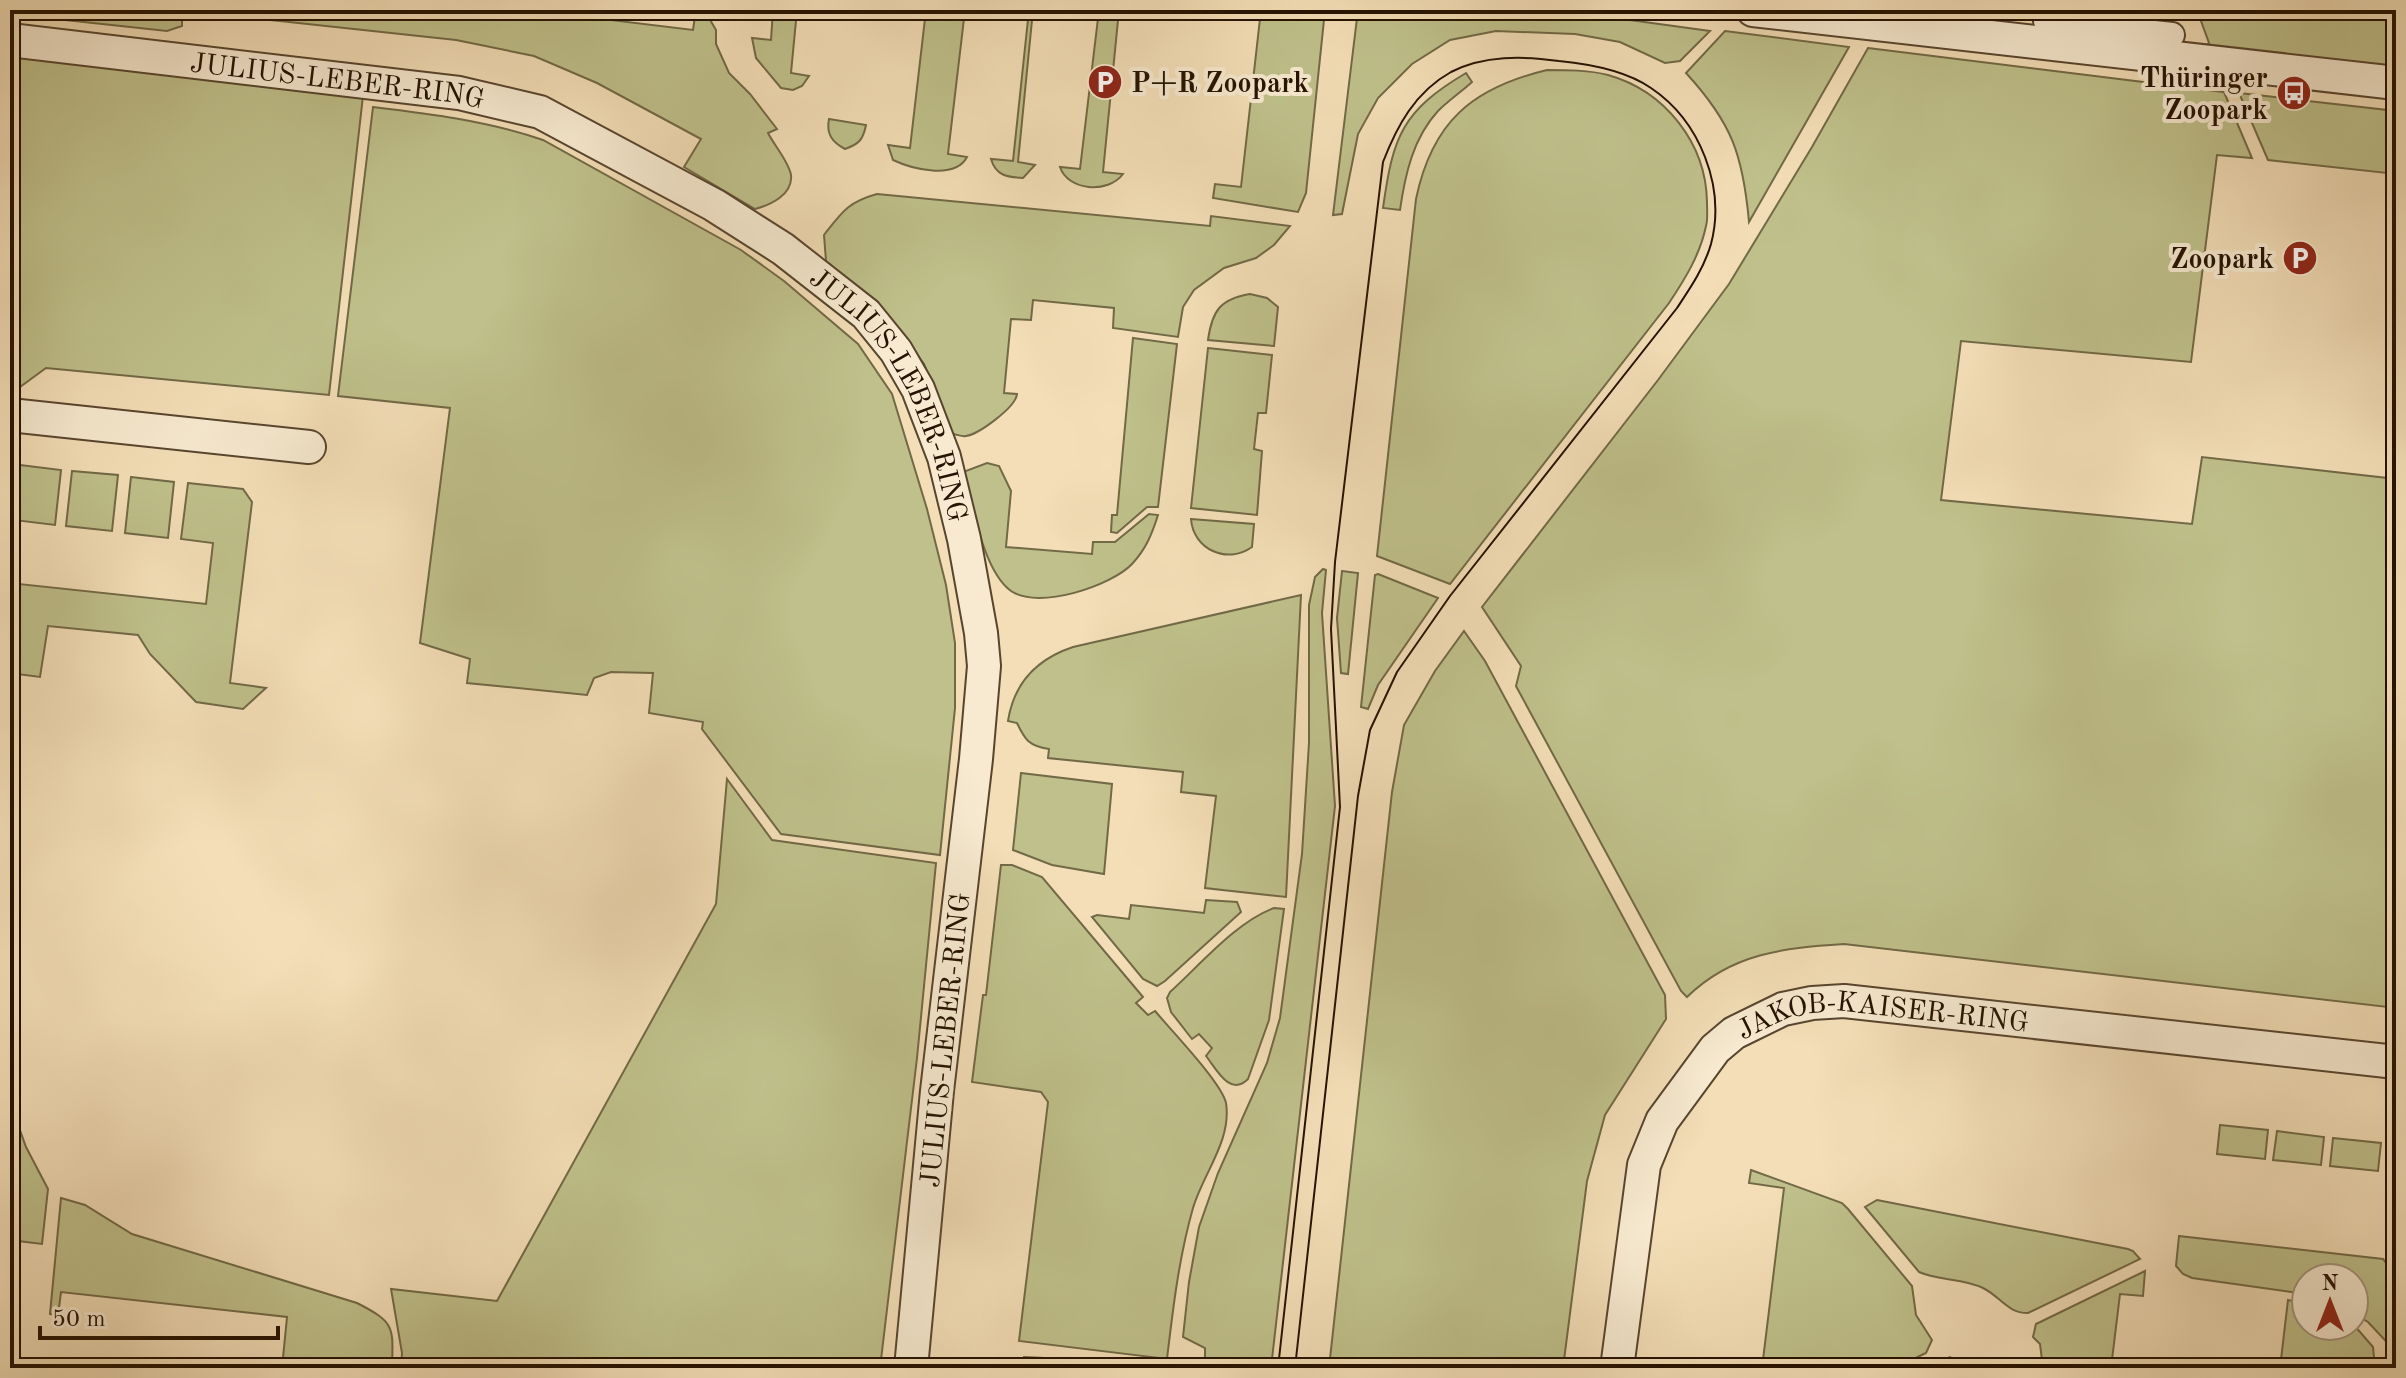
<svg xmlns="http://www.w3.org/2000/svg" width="2406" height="1378" viewBox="0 0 2406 1378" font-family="'Old Standard TT',serif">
<rect width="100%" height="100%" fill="#f3deb7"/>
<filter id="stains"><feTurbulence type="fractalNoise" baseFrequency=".0025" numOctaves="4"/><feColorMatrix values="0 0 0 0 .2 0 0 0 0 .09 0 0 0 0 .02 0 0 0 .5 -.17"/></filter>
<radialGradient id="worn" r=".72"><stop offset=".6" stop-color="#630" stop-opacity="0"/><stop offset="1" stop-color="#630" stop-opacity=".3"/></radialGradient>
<g fill="#bfc08b" stroke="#726946" stroke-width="2">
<polygon points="10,10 182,10 182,26 167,31 10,14"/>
<path d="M 215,10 L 528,10 L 693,30 L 695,16 L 709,18 L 716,30 L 716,44 L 729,73 L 750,94 L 777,129 L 768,133 C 774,145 789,162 791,175 C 793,195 770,205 755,209 L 684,167 L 701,139 L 597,83 L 534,56 L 456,40 L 214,14 Z"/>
<polygon points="773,10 797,10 791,73 809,76 802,86 793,90 781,88 756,58 752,38 771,40"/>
<path d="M 926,10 L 965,10 L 948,154 L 967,157 C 955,180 912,169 893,160 L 888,145 L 910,148 Z"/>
<path d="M 1029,10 L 1033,10 L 1018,162 L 1035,165 L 1023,178 C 1007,177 996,176 991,159 L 1013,161 Z"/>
<path d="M 1099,10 L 1119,10 L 1103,172 L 1123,174 C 1108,194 1068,191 1060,167 L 1080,169 Z"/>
<polygon points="1261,10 1325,10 1306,193 1298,212 1213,198 1215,184 1241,187"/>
<polygon points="1358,10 1557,10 1710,31 1680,61 1665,63 1620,42 1575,34 1496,31 1450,40 1412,64 1378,98 1358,134 1342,214 1333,215"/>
<polygon points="2197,10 2396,10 2396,69 2203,48 2209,43"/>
<path d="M 1725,31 L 1849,47 L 1749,222 C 1743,155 1732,123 1686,73 Z"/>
<path d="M 1868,48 L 2224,92 L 2252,158 L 2217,155 L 2191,362 L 1961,341 L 1941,500 L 2192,524 L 2202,457 L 2396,479 L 2396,1008 L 1844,944 C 1784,948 1732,953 1687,997 L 1681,991 L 1516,686 L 1521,666 L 1482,607 L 1658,380 L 1729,284 L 1812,147 Z"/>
<polygon points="10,55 363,96 329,395 46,368 20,387 10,386"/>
<path d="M 1547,70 C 1567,70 1589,70 1608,75 C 1665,91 1706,143 1707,202 C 1707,210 1708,219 1706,226 C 1700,255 1685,279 1669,303 L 1450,584 L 1377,556 L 1416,199 C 1432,122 1472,88 1547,70 Z"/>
<path d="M 1466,73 L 1472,82 C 1461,92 1448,101 1438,111 C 1413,138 1405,175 1400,210 L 1383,208 C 1393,136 1402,111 1466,73 Z"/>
<polygon points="2239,93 2396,111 2396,174 2268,160"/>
<path d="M 373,107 C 431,114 488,121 543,140 L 741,250 L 784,281 L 858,344 L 892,394 L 927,509 L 946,585 L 955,643 L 955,708 L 940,855 L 781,834 L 702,729 L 703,722 L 649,713 L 653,673 L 611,672 L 594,678 L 587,695 L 467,683 L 470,659 L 420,643 L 450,408 L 338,396 Z"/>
<path d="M 829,119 L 866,125 C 863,140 859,144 845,149 C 832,142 826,134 829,119 Z"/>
<path d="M 877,194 L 1210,226 L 1211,216 L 1290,226 L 1274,245 L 1256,258 L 1224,268 L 1194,290 L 1183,307 L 1178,337 L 1113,328 L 1114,308 L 1033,300 L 1031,320 L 1011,319 L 1004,393 L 1017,394 C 1016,407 979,434 966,436 C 961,437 957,434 952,434 L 924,364 L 886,313 L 826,261 L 824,235 C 842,212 848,202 877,194 Z"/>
<path d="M 1250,294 L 1267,298 L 1278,307 L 1274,346 L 1208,340 C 1212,311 1220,299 1250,294 Z"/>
<polygon points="1133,338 1177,344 1158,507 1147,507 1117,533 1111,532 1112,515 1117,515"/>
<polygon points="1208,348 1272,355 1266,413 1258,413 1254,449 1262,451 1257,515 1191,508"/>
<path d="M 987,463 L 999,466 L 1011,491 L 1006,547 L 1092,554 L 1093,542 L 1115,542 L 1149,514 L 1158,515 C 1152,534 1146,549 1132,564 C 1111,586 1039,610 1011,591 C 983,571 973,505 963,472 Z"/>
<polygon points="20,465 61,470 55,525 14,520"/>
<polygon points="72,471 118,475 112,531 66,526"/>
<polygon points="131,477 174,482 168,538 125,533"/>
<polygon points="188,483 243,489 252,502 230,683 266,688 243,709 196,702 150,654 138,635 48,626 40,677 10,673 10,583 206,604 213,543 181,539"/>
<path d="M 1191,519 L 1254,524 L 1252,547 C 1227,565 1193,549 1191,519 Z"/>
<polygon points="1323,569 1326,570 1322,613 1335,806 1271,1368 1217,1368 1205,1366 1205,1348 1183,1337 1189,1282 1199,1227 1218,1173 1267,1063 1280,1018 1302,854 1309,743 1309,605 1315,577"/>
<polygon points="1342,571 1358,573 1348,674 1341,673 1337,618"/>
<polygon points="1378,574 1438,598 1378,685 1368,709 1361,707 1375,575"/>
<path d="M 1301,595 L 1286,897 L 1205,888 L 1216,796 L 1181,792 L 1183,772 L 1048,758 L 1049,749 C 1029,746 1025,740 1017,723 L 1008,721 C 1014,682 1037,659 1073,647 Z"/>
<polygon points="1464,631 1485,661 1665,995 1666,1019 1605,1115 1587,1181 1563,1368 1329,1368 1392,792 1404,725 1435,671"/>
<polygon points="1021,773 1112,784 1104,874 1052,865 1013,850"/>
<polygon points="727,779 772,840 936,863 917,1058 880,1368 401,1368 402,1353 391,1289 497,1301 716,904"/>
<path d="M 1001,865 L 1012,865 L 1042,877 L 1143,997 L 1136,1003 L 1148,1015 L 1155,1011 C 1170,1029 1222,1083 1226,1103 C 1232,1140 1203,1174 1193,1208 C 1179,1257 1173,1308 1167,1359 L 1019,1341 L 1048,1102 L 1041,1092 L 972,1082 L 983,995 L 986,995 Z"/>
<polygon points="1206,900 1237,902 1241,912 1165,981 1157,986 1143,979 1092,917 1097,915 1129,919 1131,905 1204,913"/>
<path d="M 1274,908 L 1284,909 L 1269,1020 L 1248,1079 C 1230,1097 1217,1070 1206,1056 L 1212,1048 L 1199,1034 L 1192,1039 L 1171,1012 L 1167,998 L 1170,992 C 1200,965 1236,922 1274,908 Z"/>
<polygon points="10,1102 26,1147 48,1189 42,1244 10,1240"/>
<polygon points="2393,1121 2396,1122 2396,1173 2387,1172"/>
<polygon points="2220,1125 2268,1130 2265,1159 2217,1154"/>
<polygon points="2277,1131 2324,1137 2321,1165 2273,1160"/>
<polygon points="2333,1138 2381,1143 2378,1171 2330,1166"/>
<polygon points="1751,1170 1842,1203 1848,1209 1912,1286 1916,1315 1932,1340 1926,1353 1895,1368 1762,1368 1784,1188 1749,1183"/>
<path d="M 61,1198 L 85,1205 L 132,1234 L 357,1303 C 396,1323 393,1327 392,1368 L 282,1368 L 287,1317 L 61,1292 L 58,1316 L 50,1314 Z"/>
<path d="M 1877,1200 L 2128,1249 L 2133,1251 L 2140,1259 L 2028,1313 C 2007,1313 2001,1297 1983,1288 C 1963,1278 1939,1281 1919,1272 L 1865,1207 Z"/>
<polygon points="2179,1236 2383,1259 2396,1276 2396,1352 2368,1322 2354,1314 2354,1278 2306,1278 2306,1294 2192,1278 2183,1274 2176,1266"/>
<polygon points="2145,1271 2143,1296 2120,1294 2111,1368 2043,1368 2040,1344 2033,1337 2036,1324"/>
<polygon points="2288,1300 2306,1304 2306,1326 2354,1325 2373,1347 2375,1368 2280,1368"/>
<polygon points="1024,1357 1045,1358 1094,1366 1023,1368"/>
<polygon points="1950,1357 1966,1368 1922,1368"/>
</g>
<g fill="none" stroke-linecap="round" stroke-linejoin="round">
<g stroke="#58452e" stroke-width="28">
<polyline id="pedestrian" points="2046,21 2172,35"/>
</g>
<g stroke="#58452e" stroke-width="36">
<g id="minor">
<polyline points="1753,10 2396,83"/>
<path id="s1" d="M 10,40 L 459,93 L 540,112 L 714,205 L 783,249 L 866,314 L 896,351 L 918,389 L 944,457 L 964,539 L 981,633 L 984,666 L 976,759 L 937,1091 L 911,1368"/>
<polyline points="10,415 309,447"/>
<path id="s2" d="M 1617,1368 L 1644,1165 L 1662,1121 L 1715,1049 L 1734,1033 L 1783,1009 L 1812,1003 L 1844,1001 L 2396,1062"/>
</g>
</g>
<use href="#pedestrian" stroke="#f7ead0" stroke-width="24"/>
<use href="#minor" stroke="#f7ead0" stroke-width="32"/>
<path stroke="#251200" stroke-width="2" d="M 1278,1368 L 1340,807 L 1331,629 L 1335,562 L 1383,162 C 1397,126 1415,92 1451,72 C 1484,55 1523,56 1559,61 C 1590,64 1625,70 1651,88 C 1700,121 1726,187 1711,244 C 1704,268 1691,287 1677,308 L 1450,596 L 1397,672 L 1370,730 L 1358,796 L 1295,1368"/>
</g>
<defs>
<g id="parking-disc" transform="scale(1.8)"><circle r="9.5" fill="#8f2418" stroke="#f7ead0"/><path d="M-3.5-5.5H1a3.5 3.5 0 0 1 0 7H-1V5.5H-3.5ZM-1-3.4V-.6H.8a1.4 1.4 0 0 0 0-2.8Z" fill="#fff"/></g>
<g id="bus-disc" transform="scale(1.8)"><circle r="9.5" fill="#8f2418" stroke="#f7ead0"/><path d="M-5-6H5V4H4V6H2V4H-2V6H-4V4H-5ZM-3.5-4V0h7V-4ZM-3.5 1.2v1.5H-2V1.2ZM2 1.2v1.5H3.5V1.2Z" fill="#fff"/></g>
</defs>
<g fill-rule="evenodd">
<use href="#parking-disc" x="1105" y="82"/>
<use href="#bus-disc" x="2294" y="93"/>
<use href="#parking-disc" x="2300" y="258"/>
</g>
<g text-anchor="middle" stroke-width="8" stroke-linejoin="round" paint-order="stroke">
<g font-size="28" font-weight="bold" fill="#251200" stroke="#f7ead0" text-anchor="end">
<text x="2268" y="87">Thüringer<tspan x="2268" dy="32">Zoopark</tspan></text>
<text x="1131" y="92" text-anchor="start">P+R Zoopark</text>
<text x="2274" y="268">Zoopark</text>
</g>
<g font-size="28" fill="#251200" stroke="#f7ead0">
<text dy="10" stroke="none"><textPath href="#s1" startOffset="330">JULIUS-LEBER-RING</textPath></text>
<text dy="10" stroke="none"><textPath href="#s1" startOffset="1002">JULIUS-LEBER-RING</textPath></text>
<text dy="10" stroke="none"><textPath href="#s2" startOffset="520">JAKOB-KAISER-RING</textPath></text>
<text transform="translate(944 1040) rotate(-84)" y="10">JULIUS-LEBER-RING</text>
</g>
</g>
<rect width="2406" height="1378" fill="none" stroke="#f3deb7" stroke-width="40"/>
<rect x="12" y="12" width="2382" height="1354" fill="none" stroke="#251200" stroke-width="4"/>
<rect x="20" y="20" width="2366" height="1338" fill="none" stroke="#251200" stroke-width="2"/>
<g transform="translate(2330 1302)"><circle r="38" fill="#f7ead0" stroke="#a3947d" stroke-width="2"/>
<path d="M0-6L14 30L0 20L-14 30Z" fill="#8f2418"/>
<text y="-12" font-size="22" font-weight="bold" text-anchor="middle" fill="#251200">N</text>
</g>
<path d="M40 1326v12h238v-12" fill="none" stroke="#251200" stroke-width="4"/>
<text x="52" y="1326" font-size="24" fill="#251200" stroke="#f7ead0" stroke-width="6" paint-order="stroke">50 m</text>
<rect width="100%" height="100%" filter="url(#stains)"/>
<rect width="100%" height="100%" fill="url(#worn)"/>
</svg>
